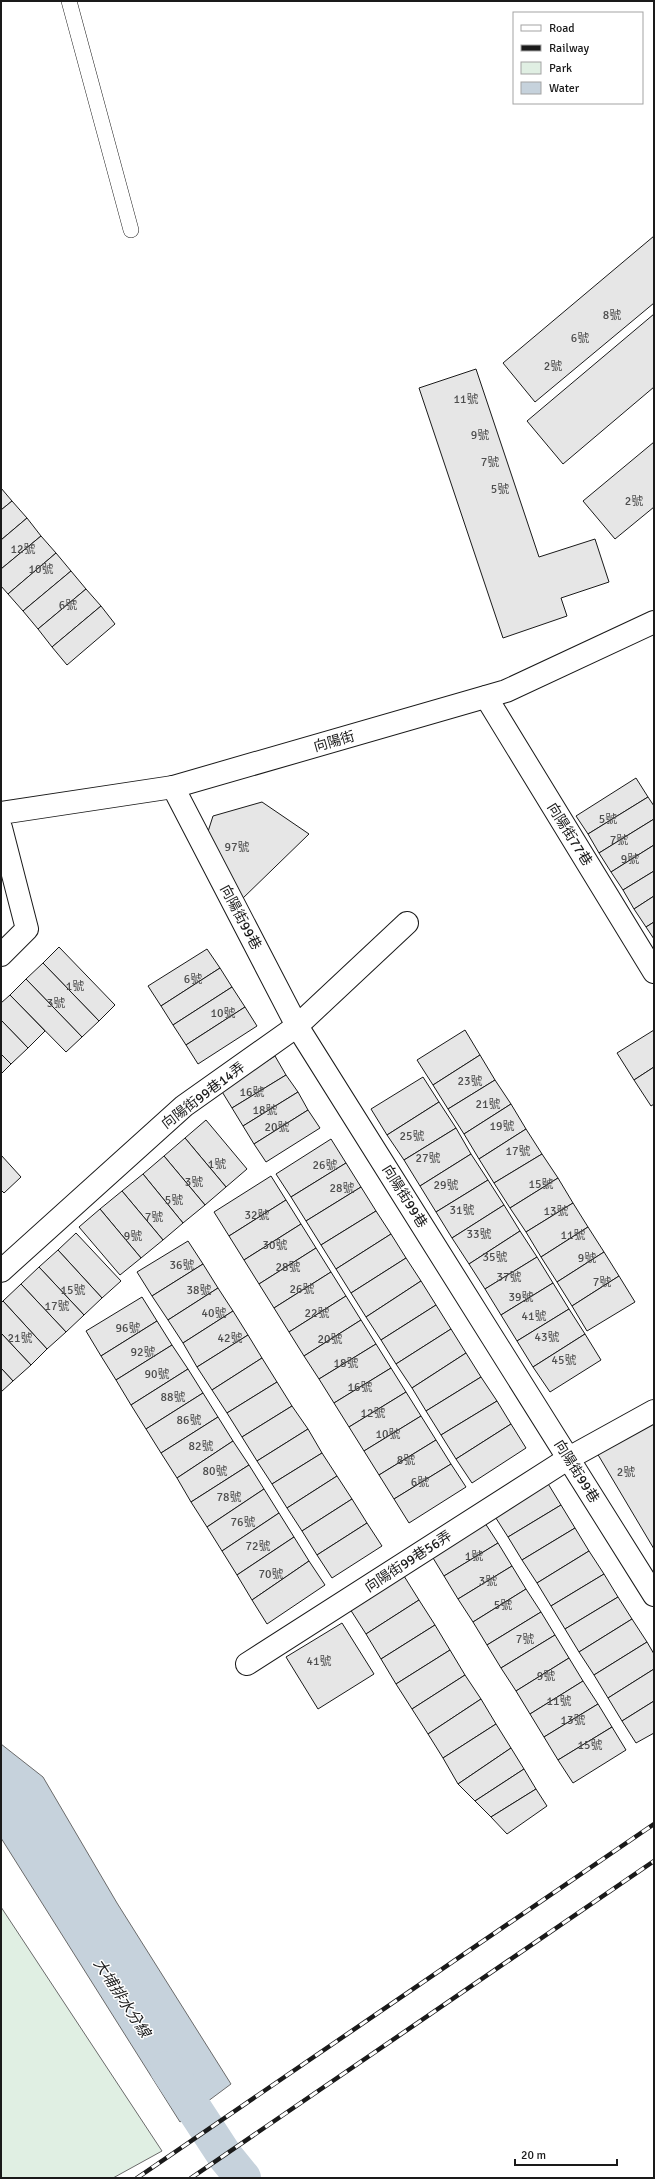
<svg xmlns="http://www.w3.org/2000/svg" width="655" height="2179" viewBox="0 0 655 2179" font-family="Signika,'Noto Sans TC',sans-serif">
<rect width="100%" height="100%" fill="#fff"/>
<polygon fill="#e0efe3" stroke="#6a6a6a" points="1,1907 162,2151 113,2178 1,2178"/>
<polygon fill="#c6d2dc" stroke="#6a6a6a" points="1,1744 43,1777 117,1903 231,2084 180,2122 1,1838"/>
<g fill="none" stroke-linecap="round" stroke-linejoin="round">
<polyline stroke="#c6d2dc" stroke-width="36" points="168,2069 225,2156 243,2178"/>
</g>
<g fill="#e6e6e6" stroke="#1a1a1a">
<polygon points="654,236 654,303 535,402 503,363"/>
<polygon points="654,314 654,387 563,464 527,421"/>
<polygon points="476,369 539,557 595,539 609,582 561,598 567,616 503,638 419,388"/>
<polygon points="654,442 654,507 615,539 583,501"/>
<polygon points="1,488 12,501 1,510"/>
<polygon points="12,501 27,518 1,540 1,510"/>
<polygon points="27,518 41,536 1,569 1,540"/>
<polygon points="41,536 56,553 8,594 1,586 1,569"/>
<polygon points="56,553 71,571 23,611 8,594"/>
<polygon points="71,571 86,589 38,629 23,611"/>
<polygon points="86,589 101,606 52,647 38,629"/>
<polygon points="101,606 115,624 67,665 52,647"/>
<polygon points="636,778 648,797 588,834 576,816"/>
<polygon points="648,797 654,806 654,819 599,853 588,834"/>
<polygon points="262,802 309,834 241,900 205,841 213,816"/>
<polygon points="654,819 654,845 611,872 599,853"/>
<polygon points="654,845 654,871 623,890 611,872"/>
<polygon points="654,871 654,896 634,909 623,890"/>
<polygon points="654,896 654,922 646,927 634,909"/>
<polygon points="654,922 654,939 646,927"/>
<polygon points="59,947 115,1005 99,1021 43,963"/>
<polygon points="207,949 220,968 161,1006 148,986"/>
<polygon points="43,963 99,1021 82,1037 26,979"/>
<polygon points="220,968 232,987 173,1025 161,1006"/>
<polygon points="26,979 82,1037 66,1052 10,995"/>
<polygon points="232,987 245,1007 186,1045 173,1025"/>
<polygon points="10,995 45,1031 28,1048 1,1020 1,1003"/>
<polygon points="245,1007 257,1026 198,1064 186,1045"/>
<polygon points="1,1020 28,1048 11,1064 1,1054"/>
<polygon points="465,1030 480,1055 433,1085 417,1060"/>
<polygon points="654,1030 654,1067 634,1080 617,1053"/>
<polygon points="1,1054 11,1064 1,1074"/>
<polygon points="480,1055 495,1080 448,1109 433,1085"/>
<polygon points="275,1056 286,1075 232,1108 221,1090"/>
<polygon points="654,1067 654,1104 651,1106 634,1080"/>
<polygon points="286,1075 298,1092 243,1126 232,1108"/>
<polygon points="423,1077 439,1102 387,1135 371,1109"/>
<polygon points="495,1080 511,1104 464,1134 448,1109"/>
<polygon points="298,1092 308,1110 254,1144 243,1126"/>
<polygon points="439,1102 456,1128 404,1160 387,1135"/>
<polygon points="511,1104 526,1129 479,1159 464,1134"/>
<polygon points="308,1110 320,1128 266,1162 254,1144"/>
<polygon points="206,1120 247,1169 226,1187 185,1138"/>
<polygon points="456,1128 471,1154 420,1186 404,1160"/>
<polygon points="526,1129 542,1154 494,1183 479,1159"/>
<polygon points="185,1138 226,1187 205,1205 164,1156"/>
<polygon points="331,1139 346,1163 291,1197 276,1174"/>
<polygon points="471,1154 488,1180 436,1212 420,1186"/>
<polygon points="542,1154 558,1178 510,1208 494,1183"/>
<polygon points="1,1155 21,1177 4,1193 1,1190"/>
<polygon points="164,1156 205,1205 183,1223 143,1174"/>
<polygon points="346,1163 361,1187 306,1221 291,1197"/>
<polygon points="143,1174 183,1223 163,1240 122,1191"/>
<polygon points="271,1176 286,1200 229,1236 214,1212"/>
<polygon points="558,1178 573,1203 526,1232 510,1208"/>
<polygon points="488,1180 504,1205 452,1238 436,1212"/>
<polygon points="361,1187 376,1211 321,1245 306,1221"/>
<polygon points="122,1191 163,1240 141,1258 100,1209"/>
<polygon points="286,1200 301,1224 244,1260 229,1236"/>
<polygon points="573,1203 588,1227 541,1257 526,1232"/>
<polygon points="504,1205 520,1231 469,1264 452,1238"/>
<polygon points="100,1209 141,1258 120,1275 79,1227"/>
<polygon points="376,1211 391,1234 336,1269 321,1245"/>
<polygon points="301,1224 316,1248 259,1284 244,1260"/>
<polygon points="588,1227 604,1252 557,1282 541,1257"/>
<polygon points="520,1231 537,1257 485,1289 469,1264"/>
<polygon points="76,1233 121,1281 102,1298 58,1250"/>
<polygon points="391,1234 406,1258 351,1293 336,1269"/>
<polygon points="188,1241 203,1264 152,1296 137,1272"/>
<polygon points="316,1248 331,1272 274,1308 259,1284"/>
<polygon points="58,1250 102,1298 84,1315 39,1267"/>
<polygon points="604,1252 619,1276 572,1306 557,1282"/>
<polygon points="537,1257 553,1283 501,1315 485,1289"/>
<polygon points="406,1258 421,1281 366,1317 351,1293"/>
<polygon points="203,1264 218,1288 168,1320 152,1296"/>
<polygon points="39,1267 84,1315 66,1332 21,1284"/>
<polygon points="331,1272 346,1296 289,1332 274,1308"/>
<polygon points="619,1276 635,1302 587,1331 572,1306"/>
<polygon points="421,1281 436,1305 381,1340 366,1317"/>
<polygon points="553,1283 569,1309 517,1341 501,1315"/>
<polygon points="21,1284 66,1332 47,1349 3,1301"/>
<polygon points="218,1288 233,1311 183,1343 168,1320"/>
<polygon points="346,1296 361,1320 304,1356 289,1332"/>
<polygon points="142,1297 157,1321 101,1356 86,1331"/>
<polygon points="3,1301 47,1349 31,1365 1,1333 1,1303"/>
<polygon points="436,1305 451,1329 396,1364 381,1340"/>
<polygon points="569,1309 585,1334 533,1367 517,1341"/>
<polygon points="233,1311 248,1335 197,1367 183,1343"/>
<polygon points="361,1320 376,1344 319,1379 304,1356"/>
<polygon points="157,1321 172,1345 116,1380 101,1356"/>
<polygon points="451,1329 466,1353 412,1388 396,1364"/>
<polygon points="1,1333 31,1365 13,1381 1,1368"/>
<polygon points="585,1334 601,1360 550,1392 533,1367"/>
<polygon points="248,1335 262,1358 212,1390 197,1367"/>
<polygon points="376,1344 391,1368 334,1403 319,1379"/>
<polygon points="172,1345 188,1369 131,1405 116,1380"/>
<polygon points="466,1353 481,1377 426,1411 412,1388"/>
<polygon points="262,1358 277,1382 227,1413 212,1390"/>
<polygon points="1,1368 13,1381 1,1392"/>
<polygon points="391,1368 406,1392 349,1427 334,1403"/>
<polygon points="188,1369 203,1393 146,1429 131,1405"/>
<polygon points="481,1377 497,1401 441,1435 426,1411"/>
<polygon points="277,1382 292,1406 242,1437 227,1413"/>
<polygon points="406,1392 421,1416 364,1451 349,1427"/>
<polygon points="203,1393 218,1417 161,1453 146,1429"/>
<polygon points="497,1401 511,1424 456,1459 441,1435"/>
<polygon points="292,1406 308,1429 257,1461 242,1437"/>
<polygon points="421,1416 436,1440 379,1475 364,1451"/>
<polygon points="218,1417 233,1441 177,1478 161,1453"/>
<polygon points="654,1420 654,1549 597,1453"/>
<polygon points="511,1424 526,1448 472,1483 456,1459"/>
<polygon points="308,1429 322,1453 272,1484 257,1461"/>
<polygon points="436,1440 451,1464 394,1499 379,1475"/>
<polygon points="233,1441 249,1465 191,1502 177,1478"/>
<polygon points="322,1453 337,1476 287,1508 272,1484"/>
<polygon points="451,1464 466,1487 409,1523 394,1499"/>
<polygon points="249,1465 264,1489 207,1527 191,1502"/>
<polygon points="337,1476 352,1499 302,1531 287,1508"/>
<polygon points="547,1482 561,1505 508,1537 494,1515"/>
<polygon points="264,1489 279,1513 222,1551 207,1527"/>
<polygon points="352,1499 367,1523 317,1555 302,1531"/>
<polygon points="561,1505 575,1528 522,1560 508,1537"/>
<polygon points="279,1513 294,1537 237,1575 222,1551"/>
<polygon points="483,1520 498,1543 444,1576 430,1553"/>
<polygon points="367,1523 382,1546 332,1578 317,1555"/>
<polygon points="575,1528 589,1551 537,1583 522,1560"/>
<polygon points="294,1537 309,1561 252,1600 237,1575"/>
<polygon points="498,1543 512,1566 458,1599 444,1576"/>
<polygon points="589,1551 604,1574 551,1606 537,1583"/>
<polygon points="309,1561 325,1585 267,1624 252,1600"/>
<polygon points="512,1566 526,1589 473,1622 458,1599"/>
<polygon points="604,1574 618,1597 565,1629 551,1606"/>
<polygon points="404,1576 419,1600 366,1634 350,1609"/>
<polygon points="526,1589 541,1612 487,1645 473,1622"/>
<polygon points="618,1597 632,1619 579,1652 565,1629"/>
<polygon points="419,1600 435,1625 381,1659 366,1634"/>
<polygon points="541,1612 555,1635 501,1668 487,1645"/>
<polygon points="632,1619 647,1642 594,1675 579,1652"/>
<polygon points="342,1623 374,1674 318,1709 286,1657"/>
<polygon points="435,1625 450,1650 396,1684 381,1659"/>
<polygon points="555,1635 569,1658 516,1691 501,1668"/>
<polygon points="647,1642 654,1654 654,1669 608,1698 594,1675"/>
<polygon points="450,1650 465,1675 412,1709 396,1684"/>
<polygon points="569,1658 583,1681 530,1714 516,1691"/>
<polygon points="654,1669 654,1701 622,1721 608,1698"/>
<polygon points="465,1675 481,1699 428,1734 412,1709"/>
<polygon points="583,1681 598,1704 544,1737 530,1714"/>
<polygon points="481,1699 496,1724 443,1758 428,1734"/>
<polygon points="654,1701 654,1733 636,1743 622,1721"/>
<polygon points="598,1704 612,1727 558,1760 544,1737"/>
<polygon points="496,1724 511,1748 458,1784 443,1758"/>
<polygon points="612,1727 626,1750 573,1783 558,1760"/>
<polygon points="511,1748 524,1769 475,1801 458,1784"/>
<polygon points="524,1769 536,1789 491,1817 475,1801"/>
<polygon points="536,1789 547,1806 507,1834 491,1817"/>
</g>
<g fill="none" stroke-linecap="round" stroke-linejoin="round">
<g stroke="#1a1a1a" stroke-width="16">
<polyline id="service" points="69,1 131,230"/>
</g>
<g stroke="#1a1a1a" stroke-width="24">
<g id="minor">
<polyline points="486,697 654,972"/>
<polyline points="173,787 297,1026 654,1595"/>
<polyline points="1,813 173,787 506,691 654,622"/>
<polyline points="1,828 27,929 1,955"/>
<polyline points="1,1271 184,1106 297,1026 407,923"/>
<polyline points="247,1664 569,1458 654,1411"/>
</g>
</g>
<use href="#service" stroke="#fff" stroke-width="15"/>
<use href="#minor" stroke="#fff" stroke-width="22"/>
<g stroke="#1a1a1a" stroke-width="4.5">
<g id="rail">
<polyline points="137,2178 654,1824"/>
<polyline points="191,2178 654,1861"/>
</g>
</g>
<use href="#rail" stroke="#fff" stroke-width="3" stroke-dasharray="9" stroke-linecap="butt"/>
</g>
<g text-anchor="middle" stroke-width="3" stroke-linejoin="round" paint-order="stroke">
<g font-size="12" fill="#4d4d4d">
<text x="612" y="319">8號</text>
<text x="580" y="342">6號</text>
<text x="553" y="370">2號</text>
<text x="466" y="403">11號</text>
<text x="480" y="439">9號</text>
<text x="490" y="466">7號</text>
<text x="500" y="493">5號</text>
<text x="634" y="505">2號</text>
<text x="23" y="553">12號</text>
<text x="41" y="573">10號</text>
<text x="68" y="609">6號</text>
<text x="608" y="823">5號</text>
<text x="619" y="844">7號</text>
<text x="237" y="851">97號</text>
<text x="630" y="863">9號</text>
<text x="193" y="983">6號</text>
<text x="75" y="990">1號</text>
<text x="56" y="1007">3號</text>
<text x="223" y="1017">10號</text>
<text x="470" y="1085">23號</text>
<text x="252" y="1096">16號</text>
<text x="488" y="1108">21號</text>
<text x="265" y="1114">18號</text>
<text x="502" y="1130">19號</text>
<text x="277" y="1131">20號</text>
<text x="412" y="1140">25號</text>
<text x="518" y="1155">17號</text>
<text x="428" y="1162">27號</text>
<text x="217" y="1168">1號</text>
<text x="325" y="1169">26號</text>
<text x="194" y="1186">3號</text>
<text x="541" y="1188">15號</text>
<text x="446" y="1189">29號</text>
<text x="342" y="1192">28號</text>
<text x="174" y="1204">5號</text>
<text x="462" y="1214">31號</text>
<text x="556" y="1215">13號</text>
<text x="257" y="1219">32號</text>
<text x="154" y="1221">7號</text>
<text x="479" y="1238">33號</text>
<text x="573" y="1239">11號</text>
<text x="133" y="1240">9號</text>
<text x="275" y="1249">30號</text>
<text x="495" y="1261">35號</text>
<text x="587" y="1262">9號</text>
<text x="182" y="1269">36號</text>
<text x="288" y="1271">28號</text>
<text x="509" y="1281">37號</text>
<text x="602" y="1286">7號</text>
<text x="302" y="1293">26號</text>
<text x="73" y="1294">15號</text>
<text x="199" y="1294">38號</text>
<text x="521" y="1301">39號</text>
<text x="57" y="1310">17號</text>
<text x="214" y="1317">40號</text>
<text x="317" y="1317">22號</text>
<text x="534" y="1320">41號</text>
<text x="128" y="1332">96號</text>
<text x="547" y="1341">43號</text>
<text x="20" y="1342">21號</text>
<text x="230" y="1342">42號</text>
<text x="330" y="1343">20號</text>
<text x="143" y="1356">92號</text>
<text x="564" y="1364">45號</text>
<text x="346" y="1367">18號</text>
<text x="157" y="1378">90號</text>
<text x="360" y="1391">16號</text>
<text x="173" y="1401">88號</text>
<text x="373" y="1417">12號</text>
<text x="189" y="1424">86號</text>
<text x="388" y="1438">10號</text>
<text x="201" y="1450">82號</text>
<text x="406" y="1464">8號</text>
<text x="215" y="1475">80號</text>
<text x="626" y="1476">2號</text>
<text x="420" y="1486">6號</text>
<text x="229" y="1501">78號</text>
<text x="243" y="1526">76號</text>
<text x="258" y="1550">72號</text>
<text x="474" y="1560">1號</text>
<text x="271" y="1578">70號</text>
<text x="488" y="1585">3號</text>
<text x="503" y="1609">5號</text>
<text x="525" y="1643">7號</text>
<text x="319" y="1665">41號</text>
<text x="546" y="1680">9號</text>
<text x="559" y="1705">11號</text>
<text x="573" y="1724">13號</text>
<text x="590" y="1749">15號</text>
</g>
<g font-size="14" fill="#1a1a1a" stroke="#fff">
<text transform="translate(334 741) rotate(-16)" y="5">向陽街</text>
<text transform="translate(570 834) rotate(58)" y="5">向陽街77巷</text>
<text transform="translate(241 917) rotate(62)" y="5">向陽街99巷</text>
<text transform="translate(203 1095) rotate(-37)" y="5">向陽街99巷14弄</text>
<text transform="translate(405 1196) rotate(58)" y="5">向陽街99巷</text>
<text transform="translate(577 1471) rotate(58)" y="5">向陽街99巷</text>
<text transform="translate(408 1561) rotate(-33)" y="5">向陽街99巷56弄</text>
</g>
<g font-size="15" font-style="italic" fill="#1a1a1a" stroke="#fff">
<text transform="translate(122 1998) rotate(57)" y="5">大埔排水分線</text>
</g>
</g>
<rect width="655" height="2179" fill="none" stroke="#1a1a1a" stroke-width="4"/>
<rect x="513" y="12" width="130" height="92" fill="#ffffff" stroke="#a3a3a3"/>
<rect x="521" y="25" width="20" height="6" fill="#ffffff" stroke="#a3a3a3"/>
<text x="549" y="32" font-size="12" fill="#1a1a1a">Road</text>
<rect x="521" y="45" width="20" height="6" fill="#1a1a1a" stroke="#a3a3a3"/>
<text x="549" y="52" font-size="12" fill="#1a1a1a">Railway</text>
<rect x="521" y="62" width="20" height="12" fill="#e0efe3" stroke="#a3a3a3"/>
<text x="549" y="72" font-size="12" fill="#1a1a1a">Park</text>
<rect x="521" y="82" width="20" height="12" fill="#c6d2dc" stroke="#a3a3a3"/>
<text x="549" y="92" font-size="12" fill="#1a1a1a">Water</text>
<path d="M515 2159v6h102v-6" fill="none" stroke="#1a1a1a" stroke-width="2"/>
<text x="521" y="2159" font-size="12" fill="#1a1a1a" stroke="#ffffff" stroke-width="3" paint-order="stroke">20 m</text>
</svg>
